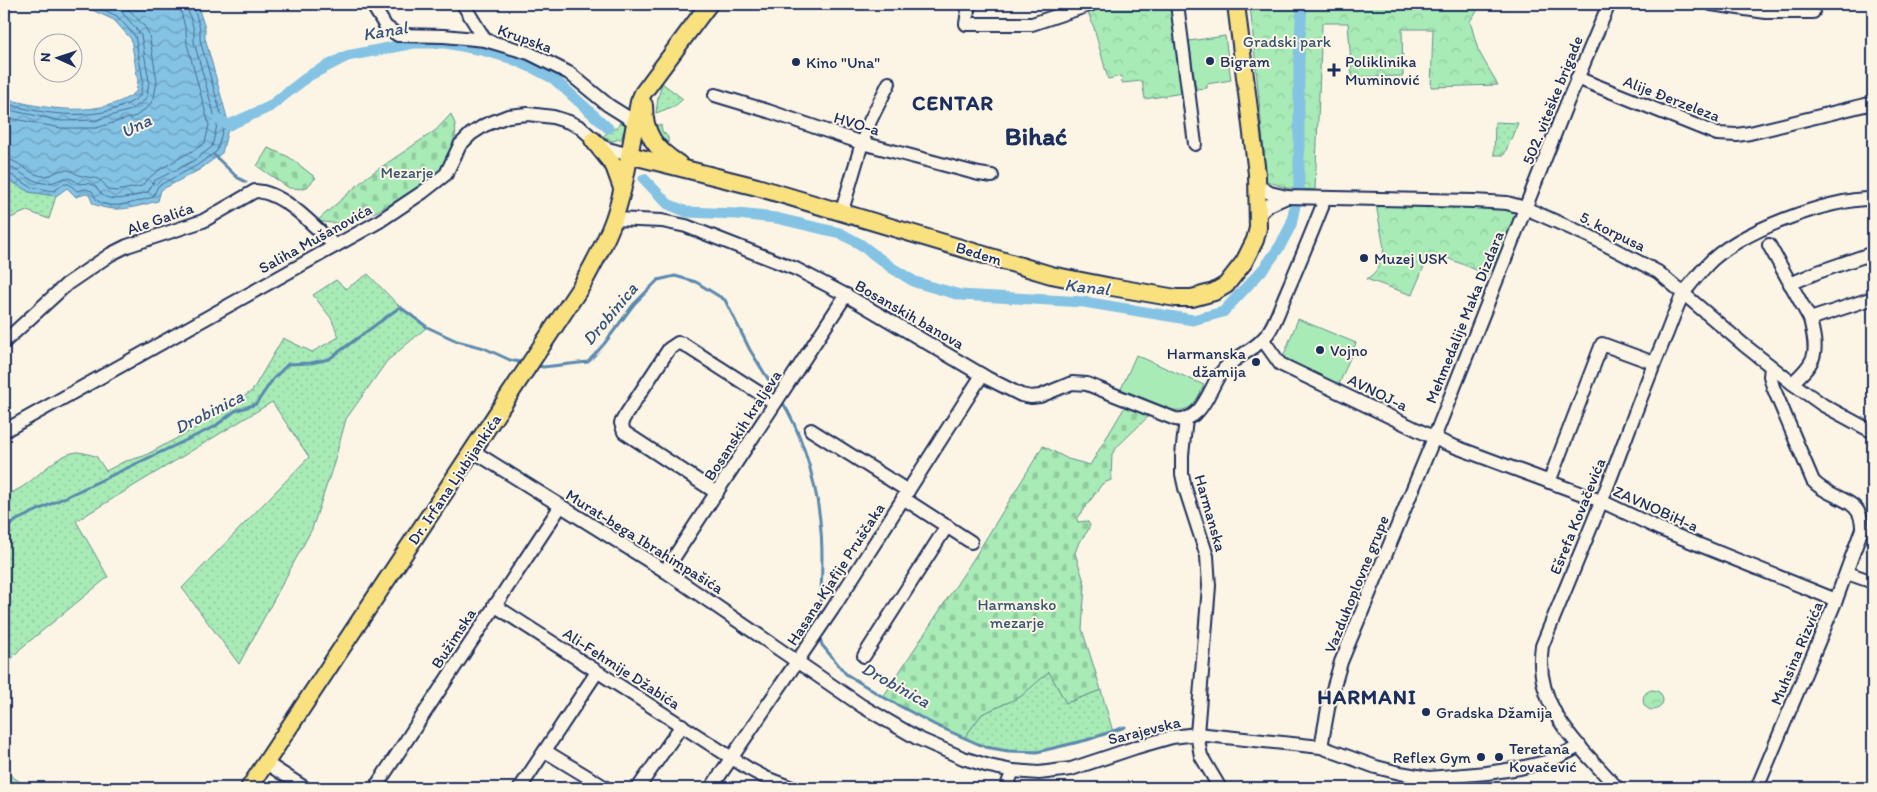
<svg xmlns="http://www.w3.org/2000/svg" width="1877" height="792" viewBox="0 0 1877 792" font-family="Itim,sans-serif">
<defs>
<pattern id="grass-dots" width="8" height="8" patternUnits="userSpaceOnUse" patternTransform="scale(1.25)"><rect width="8" height="8" fill="#a8ebb6"/><path d="M2 2h.1M6 6h.1" fill="none" stroke="#90ca9f" stroke-width="1.8" stroke-linecap="round"/></pattern>
<pattern id="cemetery-stones" width="16" height="16" patternUnits="userSpaceOnUse" patternTransform="scale(1.25)"><rect width="16" height="16" fill="#a8ebb6"/><path d="M2 7V4a2 2 0 0 1 4 0v3zM10 15v-3a2 2 0 0 1 4 0v3z" fill="#90ca9f"/></pattern>
<pattern id="park-crowns" width="20" height="18" patternUnits="userSpaceOnUse" patternTransform="scale(1.25)"><rect width="20" height="18" fill="#a8ebb6"/><path d="M2 6a3 3 0 1 1 6 0M12 15a3 3 0 1 1 6 0" fill="none" stroke="#90ca9f"/></pattern>
<pattern id="water-waves" width="16" height="10" patternUnits="userSpaceOnUse" patternTransform="scale(1.25)"><rect width="16" height="10" fill="#84c3e4"/><path d="M0 5q4-4 8 0t8 0" fill="none" stroke="#6b9fbc"/></pattern>
</defs>
<rect width="100%" height="100%" fill="#fcf5e5"/>
<filter id="ink" filterUnits="userSpaceOnUse"><feTurbulence type="fractalNoise" baseFrequency=".02" numOctaves="2"/><feDisplacementMap in="SourceGraphic" scale="10" xChannelSelector="R" yChannelSelector="G"/><feConvolveMatrix kernelMatrix="1 2 1 2 8 2 1 2 1" color-interpolation-filters="sRGB"/></filter>
<g filter="url(#ink)">
<g fill="url(#grass-dots)" stroke="#628d8a">
<polygon points="662,83 683,99 675,106 656,113 658,98"/>
<polygon points="621,117 626,122 624,132 621,139 612,141 603,136 619,125"/>
<polygon points="1495,122 1518,123 1504,155 1494,155"/>
<path d="M 655,125 L 661,125 L 662,131 L 668,137 L 668,145 C 658,142 657,134 655,125 Z"/>
<polygon points="4,177 29,192 56,196 49,219 27,211 8,219 4,216"/>
<path d="M 368,274 L 400,307 L 427,327 L 387,361 L 346,419 L 334,463 L 312,529 L 239,664 L 182,588 L 309,457 L 272,402 L 76,521 L 108,577 L 20,649 L 4,668 L 4,495 C 32,489 50,455 77,452 C 83,452 90,455 96,456 L 106,471 L 123,462 L 144,456 L 201,425 L 252,391 L 283,338 L 312,352 L 339,337 L 331,318 L 313,295 L 336,280 L 346,289 Z"/>
<path d="M 1049,671 L 1066,703 L 1101,690 L 1113,732 C 1058,750 1020,762 964,738 L 982,714 L 1020,697 Z"/>
<polygon points="4,768 11,776 30,788 4,788"/>
</g>
<g fill="url(#cemetery-stones)" stroke="#628d8a">
<path d="M 451,114 C 452,117 454,121 455,124 C 458,137 450,157 443,168 C 433,181 372,216 355,221 C 342,225 329,223 317,221 L 368,176 L 436,130 Z"/>
<polygon points="268,148 289,157 316,178 305,189 289,188 257,166"/>
<polygon points="1129,400 1155,410 1118,446 1112,454 1111,480 1102,484 1077,519 1078,522 1087,521 1090,525 1087,532 1079,542 1075,553 1085,585 1082,629 1101,690 1066,703 1049,672 1020,697 982,714 964,738 935,725 883,697 976,555 1043,446 1068,459 1090,465"/>
</g>
<g fill="url(#park-crowns)" stroke="#628d8a">
<polygon points="1085,4 1177,4 1189,92 1145,99 1142,81 1122,83 1121,76 1108,79 1094,28"/>
<polygon points="1250,4 1482,4 1470,21 1478,50 1498,85 1431,87 1433,29 1402,29 1403,76 1352,77 1348,23 1322,23 1315,190 1286,188 1264,180 1265,164"/>
<path d="M 1375,199 L 1525,208 L 1499,273 L 1486,274 L 1440,255 L 1434,260 L 1428,257 L 1412,295 L 1366,279 C 1377,274 1382,261 1384,248 Z"/>
<circle cx="1653" cy="700" r="10"/>
</g>
<g fill="#a8ebb6" stroke="#628d8a">
<polygon points="1225,36 1231,80 1207,84 1207,88 1196,89 1189,41"/>
<polygon points="1298,319 1356,343 1338,387 1281,362"/>
<path d="M 1136,355 L 1204,385 C 1196,401 1193,412 1173,410 L 1121,389 Z"/>
</g>
<path fill="url(#water-waves)" stroke="#5a88ae" d="M 79,4 L 197,4 L 205,28 L 205,38 L 229,125 L 222,153 L 199,170 L 161,190 L 158,201 C 134,207 117,214 93,204 L 89,195 L 86,194 L 76,197 L 67,188 L 56,196 L 29,192 L 4,177 L 4,98 C 42,109 102,119 136,92 L 138,81 L 131,39 L 114,20 Z"/>
<g fill="none" stroke-linecap="round" stroke-linejoin="round">
<g stroke="#456a94" stroke-width="1">
<path d="M 4,103 C 43,115 106,124 140,96 L 143,80 L 135,36 L 117,16 L 91,4"/>
<polyline points="4,109 62,121 96,120 131,110 144,101 147,96 149,81 141,35 121,11 106,4"/>
<polyline points="4,117 61,128 96,128 136,116 149,106 154,98 157,81 149,34 145,27 124,4"/>
<path d="M 4,159 C 16,159 24,169 35,174 C 51,180 52,171 64,170 C 72,169 76,175 82,176 C 96,179 100,176 108,190 L 116,191 L 142,186 C 152,170 188,155 205,143 L 209,125 L 187,44 L 186,31 L 179,4"/>
<path d="M 4,166 C 17,167 28,181 43,183 C 60,185 63,170 79,184 C 101,180 95,195 109,198 C 121,201 136,195 148,192 L 154,181 L 193,161 L 212,147 L 217,125 L 194,42 L 194,30 L 186,4"/>
<path d="M 4,173 L 8,173 L 31,187 L 54,191 L 64,184 L 69,184 L 77,191 L 85,189 L 92,191 C 94,194 95,199 98,201 C 112,211 138,201 153,197 L 158,186 L 196,166 L 217,151 L 224,125 L 200,40 L 200,29 L 193,4"/>
</g>
<g stroke="#5a88ae" stroke-width="3">
<polyline points="214,155 238,178 246,182"/>
<polyline points="535,365 543,367 588,362 604,344 634,304 658,280 675,276 696,282 725,300 750,350 778,395"/>
<path d="M 781,400 C 792,416 799,434 805,452 C 825,512 824,560 819,621"/>
<polyline points="4,530 17,520 214,427 235,411 256,404 273,379 288,364 311,363 329,359 400,307 427,327 457,341 484,348 510,360 524,363"/>
<polyline points="819,635 822,645 846,674 883,697 935,725 985,747 1008,751 1037,752 1087,740 1125,727"/>
</g>
<g stroke="#84c3e4" stroke-width="11">
<polyline points="218,119 229,125 269,107 310,75 347,56 414,43 446,43 482,50 510,58 533,68 554,79 608,128"/>
<polyline points="644,179 668,204 687,212 737,214 776,218 840,233 860,244 892,268 915,282 960,295 1084,302 1193,320 1223,312 1266,266 1280,246 1291,225 1299,186 1299,59 1302,4"/>
</g>
<g stroke="#1b2f5e" stroke-width="16">
<g id="minor">
<polyline points="372,4 386,27 398,35 444,36 485,40 529,53 569,73 608,105 635,122 643,124"/>
<polyline points="463,4 485,40"/>
<polyline points="969,4 966,24 1032,24 1092,4"/>
<polyline points="1177,4 1195,144"/>
<polyline points="1711,4 1766,12 1789,12 1790,4"/>
<polyline points="1789,12 1813,12"/>
<polyline points="1577,78 1717,134 1737,135 1750,133 1873,103"/>
<polyline points="715,95 768,111 862,143 979,174 992,176"/>
<polyline points="1258,186 1270,193 1287,197 1474,201 1507,203 1525,208 1589,236 1658,272 1744,345 1792,383 1823,405 1873,432"/>
<polyline points="841,214 862,143 870,121 889,83"/>
<polyline points="1258,215 1269,205 1287,197"/>
<path d="M 614,219 L 662,221 L 686,226 L 796,269 L 846,295 L 987,378 L 1021,395 L 1031,397 L 1040,396 L 1072,383 L 1087,384 L 1175,419 C 1202,423 1208,391 1220,374 C 1231,358 1250,353 1262,340 C 1273,330 1279,310 1285,296 C 1298,266 1310,237 1322,207 L 1323,198"/>
<path d="M 1769,245 L 1810,319 C 1818,353 1818,360 1792,383"/>
<polyline points="1790,284 1818,272 1873,253"/>
<polyline points="1810,319 1873,298"/>
<polyline points="1263,340 1280,364 1445,443 1601,501 1660,529 1836,600"/>
<path d="M 4,342 L 67,284 L 111,254 L 127,246 L 203,221 L 255,191 C 284,192 315,227 335,246"/>
<polyline points="1186,419 1182,455 1182,474 1185,488 1207,556 1209,586 1197,734 1201,756 1220,788"/>
<polyline points="811,430 908,491"/>
<polyline points="4,431 378,222 423,192 446,174 460,145 471,134 485,125 508,116 528,114 553,117 569,122 580,127 600,145 608,149 629,155"/>
<polyline points="473,451 665,571 862,706 917,738 963,758 989,766 1013,771 1039,773 1071,769 1137,747 1172,737 1197,734 1321,747 1376,767 1400,773 1429,778 1487,773 1520,768 1550,761 1580,746"/>
<polyline points="1549,482 1602,344 1654,363"/>
<polyline points="717,493 624,432 621,423 625,416 669,349 678,343 683,344 775,403"/>
<polyline points="903,498 971,542"/>
<polyline points="665,571 846,295"/>
<polyline points="1847,573 1873,582"/>
<polyline points="494,605 749,769 766,778 792,788"/>
<polyline points="864,656 947,526"/>
<polyline points="1321,747 1329,703 1341,662 1434,438 1567,103 1609,4"/>
<polyline points="545,751 606,788"/>
<polyline points="266,763 305,788"/>
<polyline points="375,788 560,507"/>
<polyline points="520,788 597,672"/>
<polyline points="638,788 682,725"/>
<polyline points="711,788 832,610 982,375"/>
<polyline points="1006,788 1013,771"/>
<path d="M 1617,788 C 1580,745 1533,709 1542,646 C 1568,582 1596,518 1620,453 C 1635,413 1650,372 1667,333 C 1672,320 1677,306 1683,294 C 1690,284 1699,274 1707,265 C 1737,232 1829,198 1873,199"/>
<path d="M 1757,788 L 1836,600 L 1862,529 C 1863,496 1831,501 1813,481 L 1773,387 L 1770,376 L 1771,367"/>
</g>
</g>
<g stroke="#1b2f5e" stroke-width="20">
<g id="major">
<path d="M 644,105 C 644,134 655,149 679,164"/>
<polyline points="593,140 614,166 622,188"/>
<polyline points="629,155 757,187 1051,275 1112,287 1176,298 1192,298 1214,292 1226,285 1244,262 1255,240 1258,228 1257,174 1236,4"/>
<path d="M 249,788 L 582,285 C 594,263 606,242 614,219 C 627,181 631,141 639,102 L 643,93 L 709,4"/>
</g>
</g>
<use href="#minor" stroke="#fcf5e5" stroke-width="12"/>
<use href="#major" stroke="#fae180" stroke-width="16"/>
</g>
</g>
<g fill="#1b2f5e" stroke="#fcf5e5" stroke-width="2">
<circle cx="1210" cy="61" r="5"/>
<circle cx="796" cy="62" r="5"/>
<path d="M1331.5 62.5h5v5h5v5h-5v5h-5v-5h-5v-5h5z"/>
<circle cx="1364" cy="258" r="5"/>
<circle cx="1320" cy="350" r="5"/>
<circle cx="1256" cy="362" r="5"/>
<circle cx="1426" cy="712" r="5"/>
<circle cx="1481" cy="757" r="5"/>
<circle cx="1499" cy="757" r="5"/>
</g>
<g text-anchor="middle" stroke-width="4" stroke-linejoin="round" paint-order="stroke">
<g font-size="16" fill="#1b2f5e" stroke="#fcf5e5">
<text transform="translate(525 38) rotate(20)" y="6">Krupska</text>
<text transform="translate(1672 98) rotate(21)" y="6">Alije Đerzeleza</text>
<text transform="translate(1552 100) rotate(-68)" y="6">502. viteške brigade</text>
<text transform="translate(857 123) rotate(17)" y="6">HVO-a</text>
<text transform="translate(160 218) rotate(-19)" y="6">Ale Galića</text>
<text transform="translate(1613 231) rotate(26)" y="6">5. korpusa</text>
<text transform="translate(315 238) rotate(-29)" y="6">Saliha Mušanovića</text>
<text transform="translate(979 253) rotate(17)" y="6">Bedem</text>
<text transform="translate(910 314) rotate(30)" y="6">Bosanskih banova</text>
<text transform="translate(1464 317) rotate(-68)" y="6">Mehmedalije Maka Dizdara</text>
<text transform="translate(1378 392) rotate(26)" y="6">AVNOJ-a</text>
<text transform="translate(742 425) rotate(-57)" y="6">Bosanskih kraljeva</text>
<text transform="translate(454 479) rotate(-56)" y="6">Dr. Irfana Ljubijankića</text>
<text transform="translate(1656 508) rotate(24)" y="6">ZAVNOBiH-a</text>
<text transform="translate(1211 513) rotate(74)" y="6">Harmanska</text>
<text transform="translate(1577 516) rotate(-68)" y="6">Ešrefa Kovačevića</text>
<text transform="translate(645 541) rotate(32)" y="6">Murat-bega Ibrahimpašića</text>
<text transform="translate(835 574) rotate(-57)" y="6">Hasana Kjafije Pruščaka</text>
<text transform="translate(1356 584) rotate(-68)" y="6">Vazduhoplovne grupe</text>
<text transform="translate(453 638) rotate(-57)" y="6">Bužimska</text>
<text transform="translate(1796 653) rotate(-67)" y="6">Muhsina Rizvića</text>
<text transform="translate(622 668) rotate(33)" y="6">Ali-Fehmije Džabića</text>
<text transform="translate(1144 730) rotate(-14)" y="6">Sarajevska</text>
</g>
<g font-size="16" fill="#375570" stroke="#fcf5e5">
<text x="1287" y="47">Gradski park</text>
<text x="407" y="178">Mezarje</text>
<text x="1017" y="610">Harmansko<tspan x="1017" dy="18">mezarje</tspan></text>
</g>
<g font-size="16" fill="#1b2f5e" stroke="#fcf5e5" text-anchor="start">
<text x="1220" y="67">Bigram</text>
<text x="1345" y="67">Poliklinika<tspan x="1345" dy="18">Muminović</tspan></text>
<text x="806" y="68">Kino "Una"</text>
<text x="1374" y="264">Muzej USK</text>
<text x="1330" y="356">Vojno</text>
<text x="1246" y="359" text-anchor="end">Harmanska<tspan x="1246" dy="18">džamija</tspan></text>
<text x="1436" y="718">Gradska Džamija</text>
<text x="1509" y="754">Teretana<tspan x="1509" dy="18">Kovačević</tspan></text>
<text x="1471" y="763" text-anchor="end">Reflex Gym</text>
</g>
<g font-size="18" font-style="italic" fill="#355480" stroke="#fcf5e5">
<text transform="translate(385 31) rotate(-10)" y="6">Kanal</text>
<text transform="translate(136 126) rotate(-27)" y="6">Una</text>
<text transform="translate(1087 287) rotate(6)" y="6">Kanal</text>
<text transform="translate(610 314) rotate(-50)" y="6">Drobinica</text>
<text transform="translate(209 412) rotate(-27)" y="6">Drobinica</text>
<text transform="translate(896 685) rotate(29)" y="6">Drobinica</text>
</g>
<g font-size="21" font-weight="bold" letter-spacing="1" fill="#1b2f5e" stroke="#fcf5e5">
<text x="953" y="110">CENTAR</text>
<text x="1367" y="704">HARMANI</text>
</g>
<g font-size="26" font-weight="bold" fill="#1b2f5e" stroke="#fcf5e5">
<text x="1036" y="145">Bihać</text>
</g>
</g>
<rect width="1877" height="792" fill="none" stroke="#fcf5e5" stroke-width="20"/>
<rect x="10" y="10" width="1857" height="772" fill="none" stroke="#1b2f5e" stroke-width="2" filter="url(#ink)"/>
<g transform="translate(58 58) rotate(273)"><circle r="24" fill="#fcf5e5" stroke="#a2a6af"/>
<path d="M0-4L9 19L0 12L-9 19Z" fill="#1b2f5e"/>
<text y="-8" font-size="14" font-weight="bold" text-anchor="middle" fill="#1b2f5e">N</text>
</g>
</svg>
